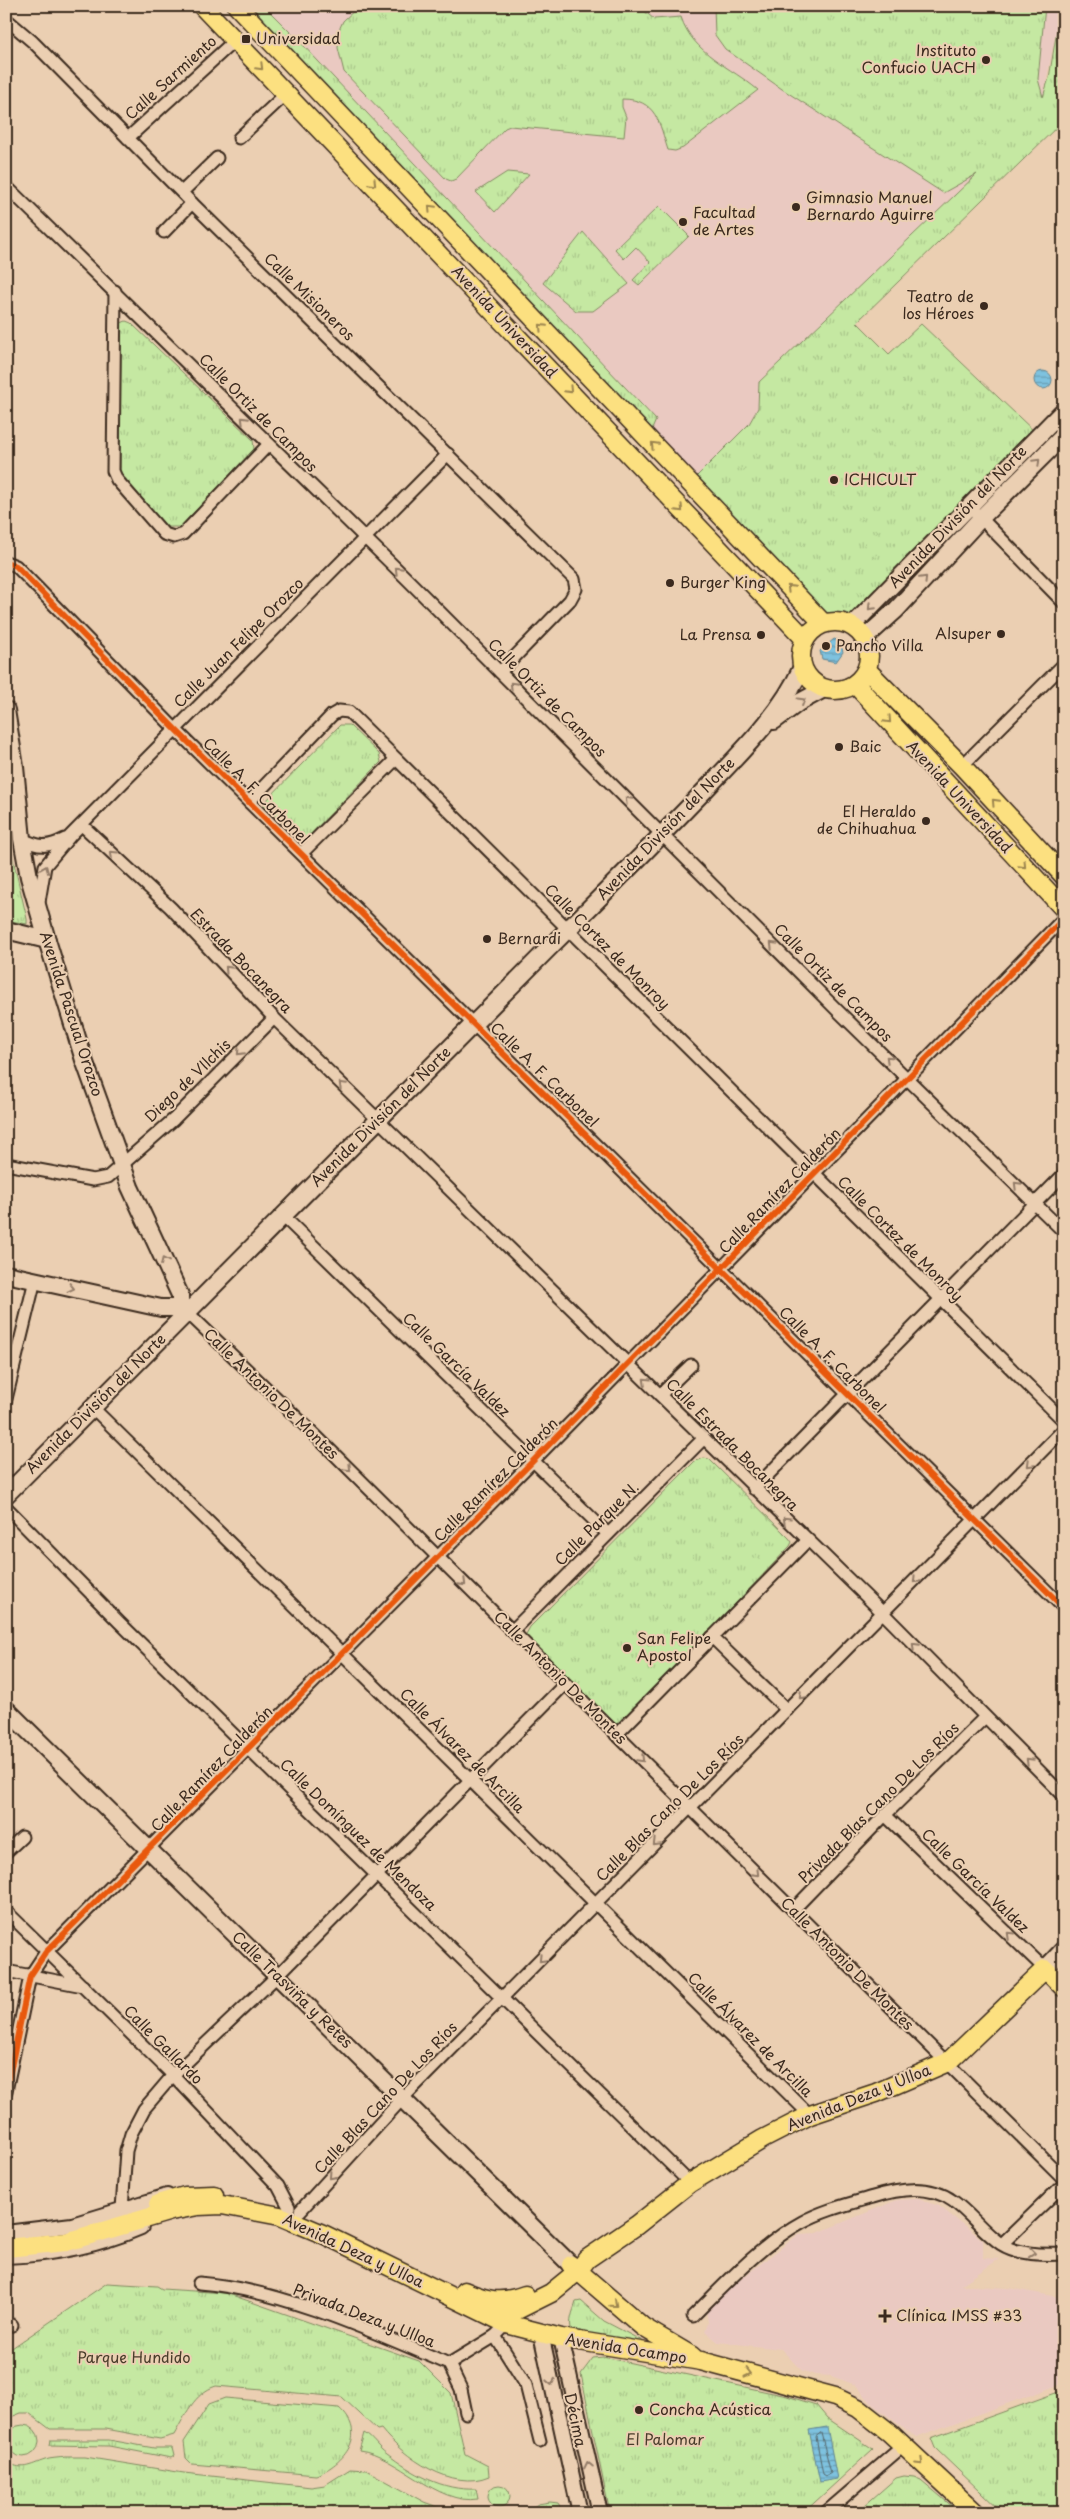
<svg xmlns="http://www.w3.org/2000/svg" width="1070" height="2519" viewBox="0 0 1070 2519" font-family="'Playpen Sans',sans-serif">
<defs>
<pattern id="park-tufts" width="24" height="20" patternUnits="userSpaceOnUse" patternTransform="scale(1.25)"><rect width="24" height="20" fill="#c5e8a2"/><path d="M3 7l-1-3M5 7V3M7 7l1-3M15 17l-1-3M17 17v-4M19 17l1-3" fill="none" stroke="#aac78b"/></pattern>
<pattern id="water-rules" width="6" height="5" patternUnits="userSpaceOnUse" patternTransform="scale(1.25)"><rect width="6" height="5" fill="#7ec2df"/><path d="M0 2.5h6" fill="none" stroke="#689eb4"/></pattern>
</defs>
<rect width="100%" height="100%" fill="#ebcfb2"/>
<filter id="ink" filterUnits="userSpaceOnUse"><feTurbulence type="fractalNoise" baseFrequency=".02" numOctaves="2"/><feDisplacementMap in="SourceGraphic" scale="10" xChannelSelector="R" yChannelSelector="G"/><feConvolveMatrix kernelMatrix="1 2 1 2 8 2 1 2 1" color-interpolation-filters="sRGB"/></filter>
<g filter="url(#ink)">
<g fill="#eac9c1">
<polygon points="237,6 1061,6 1043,98 979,172 759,382 758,408 749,424 690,483"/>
<polygon points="918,2199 939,2206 983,2240 983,2258 999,2259 961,2285 1008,2288 1064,2298 1064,2383 916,2437 873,2405 856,2385 831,2376 815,2375 801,2370 781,2349 718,2342 705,2331 708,2322 706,2309 711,2302 799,2234 817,2233 897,2200"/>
</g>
<g fill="url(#park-tufts)" stroke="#808960">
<polygon points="243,6 264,6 302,44 656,420 650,434"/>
<path d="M 359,6 L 638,6 L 654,19 L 681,17 C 693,54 731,67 758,90 L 683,148 L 675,151 L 668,150 C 659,123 657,99 622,99 L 622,107 L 626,117 L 624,137 L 510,126 L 505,128 L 456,179 L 451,181 L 446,179 L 344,72 L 338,48 L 339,30 L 343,21 Z"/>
<polygon points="714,6 1045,6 1038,79 1043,97 1049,78 1061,6 1064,6 1064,120 857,322 889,354 921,324 1038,435 852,626 843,622 823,623 690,483 749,424 758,408 759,382 977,174 943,193 782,89 725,49 715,35"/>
<polygon points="507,172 529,174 495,212 476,192"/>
<polygon points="659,206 689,236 639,285 633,280 650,262 636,247 624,259 615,249"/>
<polygon points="583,232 629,284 593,311 576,311 543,283"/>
<polygon points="126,321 131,323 253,440 254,449 180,527 167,527 121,479 120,473 121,327 121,323"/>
<polygon points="340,725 349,725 379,754 381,762 302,843 263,804"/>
<polygon points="6,829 27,919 27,924 6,920"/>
<polygon points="704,1458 709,1459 789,1538 792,1542 790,1546 624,1722 620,1725 615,1723 525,1636 530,1627 695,1461"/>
<path d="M 107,2283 L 157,2286 L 162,2289 L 226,2293 L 419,2361 L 451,2393 L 465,2454 L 488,2466 L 489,2476 C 453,2492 403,2457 381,2429 L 377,2430 L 342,2397 L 216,2386 C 194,2393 185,2416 174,2435 L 160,2439 L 106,2429 L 50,2429 L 29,2413 L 21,2413 L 6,2419 L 6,2352 Z"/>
<path d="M 581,2301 L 604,2321 L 650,2345 L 572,2331 C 568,2322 573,2312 576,2302 Z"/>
<polygon points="603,2357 787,2396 816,2405 827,2418 873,2449 803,2513 610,2513 581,2374 593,2358"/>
<polygon points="1064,2390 1064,2513 1003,2513 935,2448 931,2438"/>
<path d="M 225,2398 L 339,2408 C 369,2434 344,2464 316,2475 L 192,2464 L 186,2458 L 184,2442 L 209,2404 Z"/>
<circle cx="23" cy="2441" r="16"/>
<path d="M 364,2433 C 373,2438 378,2448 387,2454 C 412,2473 443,2491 476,2489 L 478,2499 C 437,2506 397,2455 359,2451 Z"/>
<polygon points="50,2440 109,2440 154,2448 172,2448 174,2456 171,2458 109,2446 49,2445"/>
<path d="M 65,2457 L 85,2457 L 184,2473 L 311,2487 L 325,2485 L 350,2469 L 366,2470 L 424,2502 L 454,2513 L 6,2513 L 6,2461 C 21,2472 30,2465 45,2460 C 51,2458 59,2458 65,2457 Z"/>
<polygon points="904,2476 914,2477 921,2480 960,2513 856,2513 896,2478"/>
<circle cx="499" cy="2496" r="11"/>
<polygon points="550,2502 558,2503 564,2513 524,2513 538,2504"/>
</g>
<g fill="url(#water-rules)" stroke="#638592">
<circle cx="1043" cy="380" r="9"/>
<polygon points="834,639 840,641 843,652 836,662 822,659 820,651"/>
<polygon points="827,2427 837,2479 820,2482 809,2430"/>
</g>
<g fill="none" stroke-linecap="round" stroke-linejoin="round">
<polygon stroke="#56676b" stroke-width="1" points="821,2433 831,2473 826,2476 823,2474 816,2437"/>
<g stroke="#3b2a1e" stroke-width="15">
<g id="minor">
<polyline points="6,19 33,42 192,203 574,579 576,589 570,600 500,672"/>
<polyline points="128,138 234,41"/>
<polyline points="239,138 287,93"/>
<polyline points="6,186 407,579 837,1010 1064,1232"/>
<polyline points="182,192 217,158"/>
<polyline points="164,232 192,203"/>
<polyline points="115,291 113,471 117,480 164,534 174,537 183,534 269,444"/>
<polyline points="976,513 1064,603"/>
<polyline points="6,562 16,566 175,729 1064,1608"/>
<polyline points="962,766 1064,664"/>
<polyline points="6,785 15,807"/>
<polyline points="249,802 332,715 339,711 349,712 1064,1421"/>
<polyline points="82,825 171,908 274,1018 883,1613 1064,1796"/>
<path d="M 22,839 C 38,847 48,848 65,839"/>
<polyline points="302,853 396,759"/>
<polyline points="39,902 45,866 71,835 448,454"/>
<polyline points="6,1164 93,1180 108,1177 174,1119 274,1018"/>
<polyline points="284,1217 608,1534"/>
<polyline points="187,1312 316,1436 1064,2179"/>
<polyline points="660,1395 691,1365"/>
<polyline points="6,1399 35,1280"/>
<polyline points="93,1408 810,2115"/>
<polyline points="754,1489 1064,1174"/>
<polyline points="6,1507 119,1622 690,2183"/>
<polyline points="512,1631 704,1438"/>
<polyline points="712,1637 787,1710"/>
<polyline points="616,1735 807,1541"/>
<polyline points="885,1815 1045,1969"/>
<polyline points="6,1852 22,1837"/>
<polyline points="793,1910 885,1815 985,1717"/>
<polyline points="6,1911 173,2075 278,2186 289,2207"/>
<polyline points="6,1971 83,1986"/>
<polyline points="6,2091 30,1976 46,1952 534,1460 1064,918"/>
<polyline points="122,2209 126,2151 131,2134 144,2109 173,2075 277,1976 565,1684"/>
<polyline points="300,2211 403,2098 1064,1429"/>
<polyline points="1002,2244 1064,2184"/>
<path d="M 199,2283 C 280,2289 374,2332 449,2364 L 495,2336 L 507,2324"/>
<path d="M 693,2316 C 724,2285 763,2243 802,2222 C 824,2210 849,2204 873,2197 C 899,2189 929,2184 953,2201 C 970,2213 983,2232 1001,2244 C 1018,2255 1044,2255 1064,2254"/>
<polyline points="6,2326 12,2325"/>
<polyline points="495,2336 526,2385 540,2441"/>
<polyline points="449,2364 461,2389 466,2413"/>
<polyline points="825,2513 903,2446"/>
</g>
</g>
<g stroke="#3b2a1e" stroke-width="18">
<g id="tertiary">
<polyline points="6,2233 72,2225 167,2196"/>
<path d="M 6,2256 C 54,2254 97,2246 141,2227"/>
<polyline points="541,2334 580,2513"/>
<polyline points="561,2338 600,2513"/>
</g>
</g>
<g stroke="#3b2a1e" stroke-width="20">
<g id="secondary">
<polyline points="852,626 1064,410"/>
<polyline points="865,638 896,610 981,518 1064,435"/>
<polyline points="6,710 15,767 22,839 29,877 47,940 84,1060 130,1187 180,1295 180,1306"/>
<polyline points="774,721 798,703 824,689"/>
<polyline points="6,930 47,940"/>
<polyline points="6,1274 161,1308 173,1308 180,1306"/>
<path d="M 6,1495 C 188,1312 369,1128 552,945 C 604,894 655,842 706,789 C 741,752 781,714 802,667"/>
<polyline points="6,1709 571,2265"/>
<polyline points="1045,1969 1064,1949"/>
</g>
</g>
<g stroke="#3b2a1e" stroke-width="21">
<g id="primary">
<polyline points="202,6 805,639"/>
<polyline points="237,6 823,623"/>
<circle cx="835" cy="656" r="34"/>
<polyline points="867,670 962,766 1064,876"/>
<polyline points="855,684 1064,909"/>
<polyline points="158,2204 185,2196 214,2195"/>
<polyline points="6,2248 66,2242 171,2211 198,2206 222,2205 280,2216 325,2235 507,2324 561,2338 701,2361 835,2397 858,2408 890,2433 976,2513"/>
<polyline points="571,2265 643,2327 692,2356"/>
<path d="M 464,2291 C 487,2301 501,2304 525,2295"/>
<polyline points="492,2315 513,2312 551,2293 578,2271 587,2259 637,2225 690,2183 763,2139 810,2115 876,2093 948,2062 1045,1969 1064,1988"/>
</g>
</g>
<use href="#minor" stroke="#ebcfb2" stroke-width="11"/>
<use href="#tertiary" stroke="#ebcfb2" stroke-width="14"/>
<use href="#secondary" stroke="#ebcfb2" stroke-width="16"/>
<use href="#primary" stroke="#fce080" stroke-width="18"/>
<g stroke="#ebcfb2" stroke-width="9">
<g id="cycleway">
<polyline points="6,562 16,566 175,729 1064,1608"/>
<polyline points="6,2091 30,1976 46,1952 534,1460 1064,918"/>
</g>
</g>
<use href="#cycleway" stroke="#e8590c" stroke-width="6"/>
</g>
<defs><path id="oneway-chevron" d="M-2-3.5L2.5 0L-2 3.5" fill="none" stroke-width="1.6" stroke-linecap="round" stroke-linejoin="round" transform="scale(1.25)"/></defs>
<g stroke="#9c854f">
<use href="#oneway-chevron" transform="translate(260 67) rotate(45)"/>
<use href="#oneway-chevron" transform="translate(373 183) rotate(46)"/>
<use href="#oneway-chevron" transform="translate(431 208) rotate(-133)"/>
<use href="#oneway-chevron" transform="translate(542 327) rotate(-133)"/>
<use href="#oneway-chevron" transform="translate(569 390) rotate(46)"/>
<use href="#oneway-chevron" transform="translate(654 445) rotate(-134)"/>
<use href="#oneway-chevron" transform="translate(680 509) rotate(47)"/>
<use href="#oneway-chevron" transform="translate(790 588) rotate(-134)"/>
<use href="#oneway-chevron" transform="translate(888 720) rotate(47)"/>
<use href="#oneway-chevron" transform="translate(995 802) rotate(-133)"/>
<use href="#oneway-chevron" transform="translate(1023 865) rotate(47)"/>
<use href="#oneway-chevron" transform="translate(614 2304) rotate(41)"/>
<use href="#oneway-chevron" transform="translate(748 2373) rotate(14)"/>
<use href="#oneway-chevron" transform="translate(920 2462) rotate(44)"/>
</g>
<g stroke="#937c68">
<use href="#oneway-chevron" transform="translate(244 420) rotate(-135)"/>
<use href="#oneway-chevron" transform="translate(1037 462) rotate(-45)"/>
<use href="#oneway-chevron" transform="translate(398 570) rotate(-135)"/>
<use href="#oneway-chevron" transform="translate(924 579) rotate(-47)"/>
<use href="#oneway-chevron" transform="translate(871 607) rotate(134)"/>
<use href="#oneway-chevron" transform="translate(513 685) rotate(-135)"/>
<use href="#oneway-chevron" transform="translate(802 701) rotate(-31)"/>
<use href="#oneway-chevron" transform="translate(628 800) rotate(-135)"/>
<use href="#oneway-chevron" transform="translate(113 854) rotate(-137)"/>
<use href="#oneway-chevron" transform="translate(45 869) rotate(-67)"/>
<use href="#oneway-chevron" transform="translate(773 945) rotate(-135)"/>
<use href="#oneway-chevron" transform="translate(228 969) rotate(-133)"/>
<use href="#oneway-chevron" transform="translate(240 1052) rotate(134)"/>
<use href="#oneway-chevron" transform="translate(889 1059) rotate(-136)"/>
<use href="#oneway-chevron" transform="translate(342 1085) rotate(-135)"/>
<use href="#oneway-chevron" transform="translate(1017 1185) rotate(-135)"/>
<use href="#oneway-chevron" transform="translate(164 1261) rotate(-115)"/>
<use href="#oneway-chevron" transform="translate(71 1288) rotate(13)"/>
<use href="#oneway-chevron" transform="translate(646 1381) rotate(-136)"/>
<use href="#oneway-chevron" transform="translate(1030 1464) rotate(135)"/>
<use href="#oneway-chevron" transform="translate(348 1468) rotate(45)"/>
<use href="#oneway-chevron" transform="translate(786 1520) rotate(-136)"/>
<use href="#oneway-chevron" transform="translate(916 1580) rotate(134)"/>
<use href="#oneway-chevron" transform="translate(463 1583) rotate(45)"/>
<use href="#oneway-chevron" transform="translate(915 1646) rotate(-135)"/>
<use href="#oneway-chevron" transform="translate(802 1696) rotate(135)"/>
<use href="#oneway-chevron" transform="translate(641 1759) rotate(45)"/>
<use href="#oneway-chevron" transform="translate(1029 1761) rotate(-135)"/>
<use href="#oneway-chevron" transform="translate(656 1843) rotate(135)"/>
<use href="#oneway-chevron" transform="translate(756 1873) rotate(45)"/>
<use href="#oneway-chevron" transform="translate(1010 1935) rotate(-136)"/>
<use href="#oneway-chevron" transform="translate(542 1959) rotate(134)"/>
<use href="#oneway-chevron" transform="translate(332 2176) rotate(132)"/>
<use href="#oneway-chevron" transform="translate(1032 2253) rotate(7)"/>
<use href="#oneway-chevron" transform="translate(551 2382) rotate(79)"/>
<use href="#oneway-chevron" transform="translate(588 2465) rotate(-102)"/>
</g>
</g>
<g fill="#3b2a1e" stroke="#ebcfb2" stroke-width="2">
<rect x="241" y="34" width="10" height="10" rx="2.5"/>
<circle cx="986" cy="60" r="5"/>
<circle cx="796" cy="207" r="5"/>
<circle cx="683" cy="222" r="5"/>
<circle cx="984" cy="306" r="5"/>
<circle cx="834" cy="480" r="5"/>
<circle cx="670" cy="583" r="5"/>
<circle cx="1001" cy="634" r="5"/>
<circle cx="761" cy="635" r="5"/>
<circle cx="826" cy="646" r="5"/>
<circle cx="839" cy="747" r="5"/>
<circle cx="926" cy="821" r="5"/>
<circle cx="487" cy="939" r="5"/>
<circle cx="627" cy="1648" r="5"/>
<path d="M882.5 2308.5h5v5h5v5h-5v5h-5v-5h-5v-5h5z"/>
<circle cx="639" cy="2410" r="5"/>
</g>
<g text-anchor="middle" stroke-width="4" stroke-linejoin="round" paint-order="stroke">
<g font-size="15" fill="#3b2a1e" stroke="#ebcfb2" text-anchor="start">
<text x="256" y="44">Universidad</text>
<text x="976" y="56" text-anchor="end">Instituto<tspan x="976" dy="17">Confucio UACH</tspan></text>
<text x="806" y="203">Gimnasio Manuel<tspan x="806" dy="17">Bernardo Aguirre</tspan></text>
<text x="693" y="218">Facultad<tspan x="693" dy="17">de Artes</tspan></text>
<text x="974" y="302" text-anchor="end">Teatro de<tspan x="974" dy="17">los Héroes</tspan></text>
<text x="844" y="485">ICHICULT</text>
<text x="680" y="588">Burger King</text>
<text x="991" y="639" text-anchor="end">Alsuper</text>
<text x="751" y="640" text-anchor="end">La Prensa</text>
<text x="836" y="651">Pancho Villa</text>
<text x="849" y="752">Baic</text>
<text x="916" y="817" text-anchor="end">El Heraldo<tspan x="916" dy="17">de Chihuahua</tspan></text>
<text x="497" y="944">Bernardi</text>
<text x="637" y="1644">San Felipe<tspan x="637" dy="17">Apostol</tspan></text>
<text x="896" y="2321">Clínica IMSS #33</text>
<text x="649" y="2415">Concha Acústica</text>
</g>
<g font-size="15" fill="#3b2a1e" stroke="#ebcfb2">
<text transform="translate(171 78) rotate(-42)" y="5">Calle Sarmiento</text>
<text transform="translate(309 297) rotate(44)" y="5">Calle Misioneros</text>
<text transform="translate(504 322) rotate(47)" y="5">Avenida Universidad</text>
<text transform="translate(258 413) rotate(45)" y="5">Calle Ortiz de Campos</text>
<text transform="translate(958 517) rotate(-46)" y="5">Avenida División del Norte</text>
<text transform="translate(239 643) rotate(-45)" y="5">Calle Juan Felipe Orozco</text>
<text transform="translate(547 698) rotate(45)" y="5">Calle Ortiz de Campos</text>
<text transform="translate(256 791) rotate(45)" y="5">Calle A. F. Carbonel</text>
<text transform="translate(959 797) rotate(47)" y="5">Avenida Universidad</text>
<text transform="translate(666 829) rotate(-46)" y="5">Avenida División del Norte</text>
<text transform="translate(607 947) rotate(45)" y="5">Calle Cortez de Monroy</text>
<text transform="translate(241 961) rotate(46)" y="5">Estrada Bocanegra</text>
<text transform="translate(833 983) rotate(45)" y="5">Calle Ortiz de Campos</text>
<text transform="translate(71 1014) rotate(72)" y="5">Avenida Pascual Orozco</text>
<text transform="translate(544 1075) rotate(44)" y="5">Calle A. F. Carbonel</text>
<text transform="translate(188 1081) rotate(-44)" y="5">Diego de VIlchis</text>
<text transform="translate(381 1117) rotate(-45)" y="5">Avenida División del Norte</text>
<text transform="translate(780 1191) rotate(-46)" y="5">Calle Ramírez Calderón</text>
<text transform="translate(900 1239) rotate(45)" y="5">Calle Cortez de Monroy</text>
<text transform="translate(832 1360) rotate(45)" y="5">Calle A. F. Carbonel</text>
<text transform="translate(456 1365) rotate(44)" y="5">Calle García Valdez</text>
<text transform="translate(271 1394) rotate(44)" y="5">Calle Antonio De Montes</text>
<text transform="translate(96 1404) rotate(-45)" y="5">Avenida División del Norte</text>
<text transform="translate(732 1445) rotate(45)" y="5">Calle Estrada Bocanegra</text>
<text transform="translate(496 1480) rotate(-45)" y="5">Calle Ramírez Calderón</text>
<text transform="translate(597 1524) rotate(-45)" y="5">Calle Parque N.</text>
<text transform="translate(560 1678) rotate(45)" y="5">Calle Antonio De Montes</text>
<text transform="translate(462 1751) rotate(45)" y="5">Calle Álvarez de Arcilla</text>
<text transform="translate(212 1769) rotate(-46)" y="5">Calle Ramírez Calderón</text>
<text transform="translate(879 1803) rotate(-45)" y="5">Privada Blas Cano De Los Ríos</text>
<text transform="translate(670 1808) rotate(-45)" y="5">Calle Blas Cano De Los Ríos</text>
<text transform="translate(358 1835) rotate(44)" y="5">Calle Domínguez de Mendoza</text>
<text transform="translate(975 1881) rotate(44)" y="5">Calle García Valdez</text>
<text transform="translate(847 1964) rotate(45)" y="5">Calle Antonio De Montes</text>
<text transform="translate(292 1990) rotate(44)" y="5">Calle Trasviña y Retes</text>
<text transform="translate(750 2035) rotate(45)" y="5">Calle Álvarez de Arcilla</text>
<text transform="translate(163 2045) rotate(45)" y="5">Calle Gallardo</text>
<text transform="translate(386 2098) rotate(-47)" y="5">Calle Blas Cano De Los Ríos</text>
<text transform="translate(859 2098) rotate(-22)" y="5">Avenida Deza y Ulloa</text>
<text transform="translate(353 2251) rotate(25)" y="5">Avenida Deza y Ulloa</text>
<text transform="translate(364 2316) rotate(21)" y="5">Privada Deza y Ulloa</text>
<text transform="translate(626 2349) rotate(9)" y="5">Avenida Ocampo</text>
<text transform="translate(575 2420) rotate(78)" y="5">Décima</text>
</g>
<g font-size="15" fill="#493d2b" stroke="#ebcfb2">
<text x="134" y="2363">Parque Hundido</text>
<text x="665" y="2445">El Palomar</text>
</g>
</g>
<rect width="1070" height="2519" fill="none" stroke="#ebcfb2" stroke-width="25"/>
<rect x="12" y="12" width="1045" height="2494" fill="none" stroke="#3b2a1e" stroke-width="2" filter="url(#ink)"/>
</svg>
